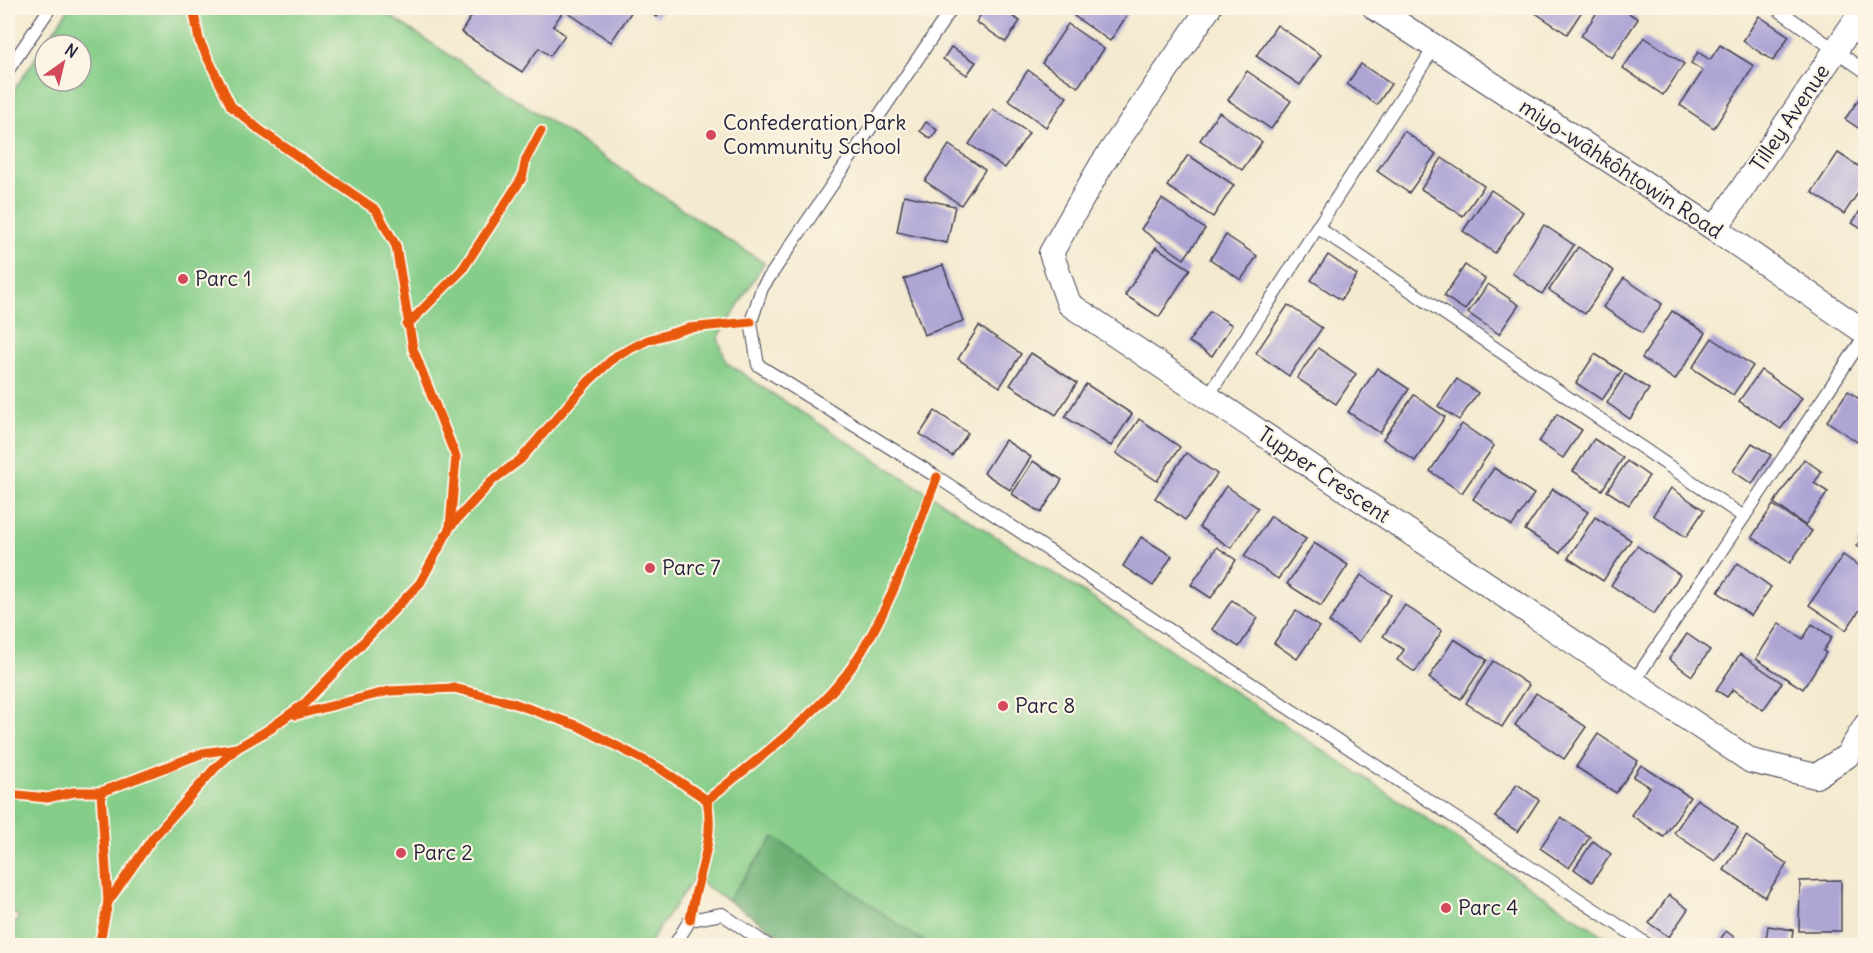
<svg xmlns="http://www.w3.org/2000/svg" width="1873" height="953" viewBox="0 0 1873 953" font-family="Delius,sans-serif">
<rect width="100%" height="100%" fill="#fcf5e5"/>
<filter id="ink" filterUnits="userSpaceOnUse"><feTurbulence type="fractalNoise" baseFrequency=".0167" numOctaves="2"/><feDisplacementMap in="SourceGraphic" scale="12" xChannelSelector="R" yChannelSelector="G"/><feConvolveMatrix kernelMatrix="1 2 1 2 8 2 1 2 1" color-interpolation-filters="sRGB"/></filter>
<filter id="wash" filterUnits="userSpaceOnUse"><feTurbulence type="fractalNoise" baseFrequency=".008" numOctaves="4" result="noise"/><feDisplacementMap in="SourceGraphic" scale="24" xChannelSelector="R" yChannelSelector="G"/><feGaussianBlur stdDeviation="1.35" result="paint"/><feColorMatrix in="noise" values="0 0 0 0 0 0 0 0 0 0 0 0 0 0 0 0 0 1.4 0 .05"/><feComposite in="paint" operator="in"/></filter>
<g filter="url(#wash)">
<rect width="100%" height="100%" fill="#f4ead0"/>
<path fill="#86cd89" stroke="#547862" stroke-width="1.5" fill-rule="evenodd" d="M 69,8 L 378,8 L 764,263 L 718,338 L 726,362 L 768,391 L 1092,598 L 1618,945 L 795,945 L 694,878 L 647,946 L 8,945 L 8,934 L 19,917 L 8,909 L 8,99 ZM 45,45 L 81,45 L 81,81 L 45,81 Z"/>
<polygon fill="#6cb075" stroke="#476958" stroke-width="1.5" points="774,837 928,945 795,945 728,900"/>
<g id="blocks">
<g fill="#aea5d5">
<polygon points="477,8 634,8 611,42 564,10 553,26 565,35 550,56 539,48 522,72 461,32"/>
<polygon points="642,8 663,8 657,17"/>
<polygon points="985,8 1000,8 1020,21 1006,42 976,22"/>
<polygon points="1079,8 1132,8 1110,41 1074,16"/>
<polygon points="1528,8 1584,8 1567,34"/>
<polygon points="1600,8 1621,8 1638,19 1612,58 1581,36"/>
<polygon points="1759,16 1789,36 1773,61 1743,41"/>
<polygon points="1068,24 1104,49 1078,87 1042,63"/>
<polygon points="1277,25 1321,55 1300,85 1256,56"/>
<polygon points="1644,37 1684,64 1663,95 1623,68"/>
<polygon points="1720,45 1754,66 1714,128 1680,105 1703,71 1691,63 1698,52 1710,60"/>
<polygon points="951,47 976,62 967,75 943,59"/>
<polygon points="1361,64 1391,84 1377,105 1347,84"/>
<polygon points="1028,70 1067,97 1046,127 1008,100"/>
<polygon points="1247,71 1291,101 1271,129 1228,100"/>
<polygon points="1866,89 1866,133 1845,119"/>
<polygon points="993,109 1029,133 1005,168 969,144"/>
<polygon points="1219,112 1262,142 1242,170 1200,140"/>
<polygon points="926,122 937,130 931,139 920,131"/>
<polygon points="1404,131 1436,154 1409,193 1377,171"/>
<polygon points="949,145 985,170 961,205 925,181"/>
<polygon points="1838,153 1866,171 1866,181 1844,214 1812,192"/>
<polygon points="1188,155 1234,185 1213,217 1167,186"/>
<polygon points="1442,158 1484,186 1463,216 1421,189"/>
<polygon points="1491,190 1523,212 1495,253 1463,231"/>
<polygon points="904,195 955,206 947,243 897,232"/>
<polygon points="1162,199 1205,229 1184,259 1141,229"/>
<polygon points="1866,202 1866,232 1852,223"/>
<polygon points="1544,225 1574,245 1542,294 1512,273"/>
<polygon points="1226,235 1257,256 1241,280 1210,259"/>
<polygon points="1156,247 1190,269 1159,317 1125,295"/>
<polygon points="1578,247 1614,271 1585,314 1549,290"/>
<polygon points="1328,255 1357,275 1341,300 1311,280"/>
<polygon points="943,265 963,321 924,335 904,279"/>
<polygon points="1465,265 1485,279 1465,310 1444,296"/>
<polygon points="1624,278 1662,304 1642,333 1603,307"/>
<polygon points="1488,284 1519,305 1499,334 1468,313"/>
<polygon points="1288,305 1322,328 1289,376 1256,353"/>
<polygon points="1210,311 1232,325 1212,356 1189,342"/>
<polygon points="1672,311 1706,333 1675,380 1642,358"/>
<polygon points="979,326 1021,354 1000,387 958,359"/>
<polygon points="1712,338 1753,366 1733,395 1692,368"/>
<polygon points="1318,348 1356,374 1336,404 1297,378"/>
<polygon points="1031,353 1077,383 1056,415 1010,385"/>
<polygon points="1595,354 1622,371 1602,400 1576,383"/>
<polygon points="1377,368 1409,389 1380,433 1348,412"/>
<polygon points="1761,370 1802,398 1781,429 1739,401"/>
<polygon points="1625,374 1649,389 1630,419 1607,403"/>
<polygon points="1457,379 1478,393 1459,420 1438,406"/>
<polygon points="1086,384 1132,414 1111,446 1065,417"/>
<polygon points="1848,391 1866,404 1866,429 1857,442 1827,421"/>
<polygon points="1414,395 1445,417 1415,461 1383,439"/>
<polygon points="935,411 968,433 952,456 920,434"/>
<polygon points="1557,414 1582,430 1563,458 1539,442"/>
<polygon points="1139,419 1180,447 1157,481 1116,453"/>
<polygon points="1462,424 1494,446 1462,493 1430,471"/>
<polygon points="1594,439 1623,458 1602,490 1573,471"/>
<polygon points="1005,440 1031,457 1010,490 984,473"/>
<polygon points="1752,443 1771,455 1752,484 1733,471"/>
<polygon points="1186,453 1217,474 1185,520 1155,498"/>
<polygon points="1804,459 1822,472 1814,483 1828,492 1805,525 1774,503"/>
<polygon points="1033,461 1062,480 1041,513 1012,494"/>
<polygon points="1627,461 1649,476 1629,505 1607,491"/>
<polygon points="1494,468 1534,494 1512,526 1473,499"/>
<polygon points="1226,486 1258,508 1231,548 1199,527"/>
<polygon points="1671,488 1704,510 1686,537 1653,515"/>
<polygon points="1553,489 1588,512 1560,553 1525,530"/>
<polygon points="1773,505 1812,531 1790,563 1752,537"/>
<polygon points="1271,516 1306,539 1278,579 1244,556"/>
<polygon points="1595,517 1631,540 1603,581 1568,558"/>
<polygon points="1866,532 1866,552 1856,546"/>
<polygon points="1141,537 1172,556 1153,586 1123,566"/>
<polygon points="1314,543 1348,565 1321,606 1287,584"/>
<polygon points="1637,546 1680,575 1654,614 1611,585"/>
<polygon points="1217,547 1236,560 1211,598 1191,585"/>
<polygon points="1843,555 1866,571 1866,601 1846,630 1809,605"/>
<polygon points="1738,563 1771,587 1751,616 1718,592"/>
<polygon points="1361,575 1391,595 1359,642 1329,622"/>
<polygon points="1232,600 1258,618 1239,647 1212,629"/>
<polygon points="1405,605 1442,631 1415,672 1397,660 1404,650 1383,636"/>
<polygon points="1296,611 1319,627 1297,659 1274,643"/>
<polygon points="1779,623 1803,639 1812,624 1832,637 1823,651 1826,653 1803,689 1756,659"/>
<polygon points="1687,634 1710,650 1692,676 1669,659"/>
<polygon points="1454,639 1487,660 1461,699 1429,678"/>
<polygon points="1740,654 1782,683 1763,710 1733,689 1727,697 1716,690"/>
<polygon points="1493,661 1529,685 1502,727 1466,703"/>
<polygon points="1536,693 1586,727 1564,759 1515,725"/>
<polygon points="1598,734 1638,761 1616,793 1576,767"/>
<polygon points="1641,765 1690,797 1664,837 1631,815 1650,787 1633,777"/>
<polygon points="1517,784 1539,800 1518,832 1495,817"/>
<polygon points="1697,799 1738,828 1715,861 1674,833"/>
<polygon points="1561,817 1590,837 1569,868 1540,848"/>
<polygon points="1746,836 1787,864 1765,897 1724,870"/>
<polygon points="1593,841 1611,854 1592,882 1574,869"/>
<polygon points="1841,880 1841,931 1799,931 1800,881"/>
<polygon points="1669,895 1688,909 1669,937 1649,923"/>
<polygon points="1768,926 1793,930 1791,946 1765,946"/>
<polygon points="1726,931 1746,946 1716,946"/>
<rect x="1847" y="942" width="19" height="4"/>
</g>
</g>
</g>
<g filter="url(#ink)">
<use href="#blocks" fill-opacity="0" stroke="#424051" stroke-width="1.5"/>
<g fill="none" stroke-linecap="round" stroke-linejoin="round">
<g stroke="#424051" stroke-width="14">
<g id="service">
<polyline points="952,8 762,288 751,322 758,365 937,477 1650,946"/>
<polyline points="1776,8 1866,72"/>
<polyline points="8,70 50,8"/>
<polyline points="1317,227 1744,517"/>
<polyline points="1208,396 1434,48"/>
<polyline points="1633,683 1866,334"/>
<polyline points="674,946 690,920 722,914 769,946"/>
</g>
</g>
<g stroke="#424051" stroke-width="26">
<g id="minor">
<polyline points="1209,8 1102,164 1051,253 1069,304 1751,761 1816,776 1847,756 1866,725"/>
<polyline points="1375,8 1715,229 1866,333"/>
<polyline points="1715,229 1864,8"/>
</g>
</g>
<use href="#service" stroke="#fff" stroke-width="12"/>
<use href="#minor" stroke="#fff" stroke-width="24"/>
<g stroke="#fcf5e5" stroke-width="13">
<g id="cycleway">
<polyline points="193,8 199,40 231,106 261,131 376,210 396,246 413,349 456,457 450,527 420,583 304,704 265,732"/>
<polyline points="407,325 462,270 522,178 526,159 541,131"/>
<polyline points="450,527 493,480 520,460 589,381 616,356 648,340 689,328 751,322"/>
<path d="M 296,715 L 389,691 L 454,688 L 513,703 L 578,726 L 659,768 L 707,800 C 716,842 696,878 690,920"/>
<polyline points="101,792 108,902"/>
<polyline points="8,794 47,798 74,792 101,792 203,753 237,748 272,728"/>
<path d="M 707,800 C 751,765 819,713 851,668 C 891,610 912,542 937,477"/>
<polyline points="99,946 108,902 152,839 215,768 237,748"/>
</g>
</g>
<use href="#cycleway" stroke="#e8590c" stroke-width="9"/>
</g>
</g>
<g fill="#d1495b" stroke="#fcf5e5" stroke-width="2">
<circle cx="711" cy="135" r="6"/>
<circle cx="183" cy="279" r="6"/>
<circle cx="650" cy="568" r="6"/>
<circle cx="1003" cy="706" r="6"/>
<circle cx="401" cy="853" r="6"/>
<circle cx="1446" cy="908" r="6"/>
</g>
<g text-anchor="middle" stroke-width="4.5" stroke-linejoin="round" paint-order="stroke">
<g font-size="21" fill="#22223b" stroke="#fcf5e5">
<text transform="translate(1790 118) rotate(-56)" y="7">Tilley Avenue</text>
<text transform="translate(1621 169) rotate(33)" y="7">miyo-wâhkôhtowin Road</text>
<text transform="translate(1324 475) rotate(34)" y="7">Tupper Crescent</text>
</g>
<g font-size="21" fill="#22223b" stroke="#fcf5e5" text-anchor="start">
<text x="723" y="130">Confederation Park<tspan x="723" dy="24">Community School</tspan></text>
<text x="195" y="286">Parc 1</text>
<text x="662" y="575">Parc 7</text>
<text x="1015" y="713">Parc 8</text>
<text x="413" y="860">Parc 2</text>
<text x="1458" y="915">Parc 4</text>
</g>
</g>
<rect width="1873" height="953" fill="none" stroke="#fcf5e5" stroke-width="30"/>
<g transform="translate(63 63) rotate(34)"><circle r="28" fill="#fcf5e5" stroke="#a5a1a1" stroke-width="1.5"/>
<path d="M0-4.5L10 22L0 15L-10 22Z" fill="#d1495b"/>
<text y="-9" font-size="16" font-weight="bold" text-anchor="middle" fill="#22223b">N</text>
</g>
</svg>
